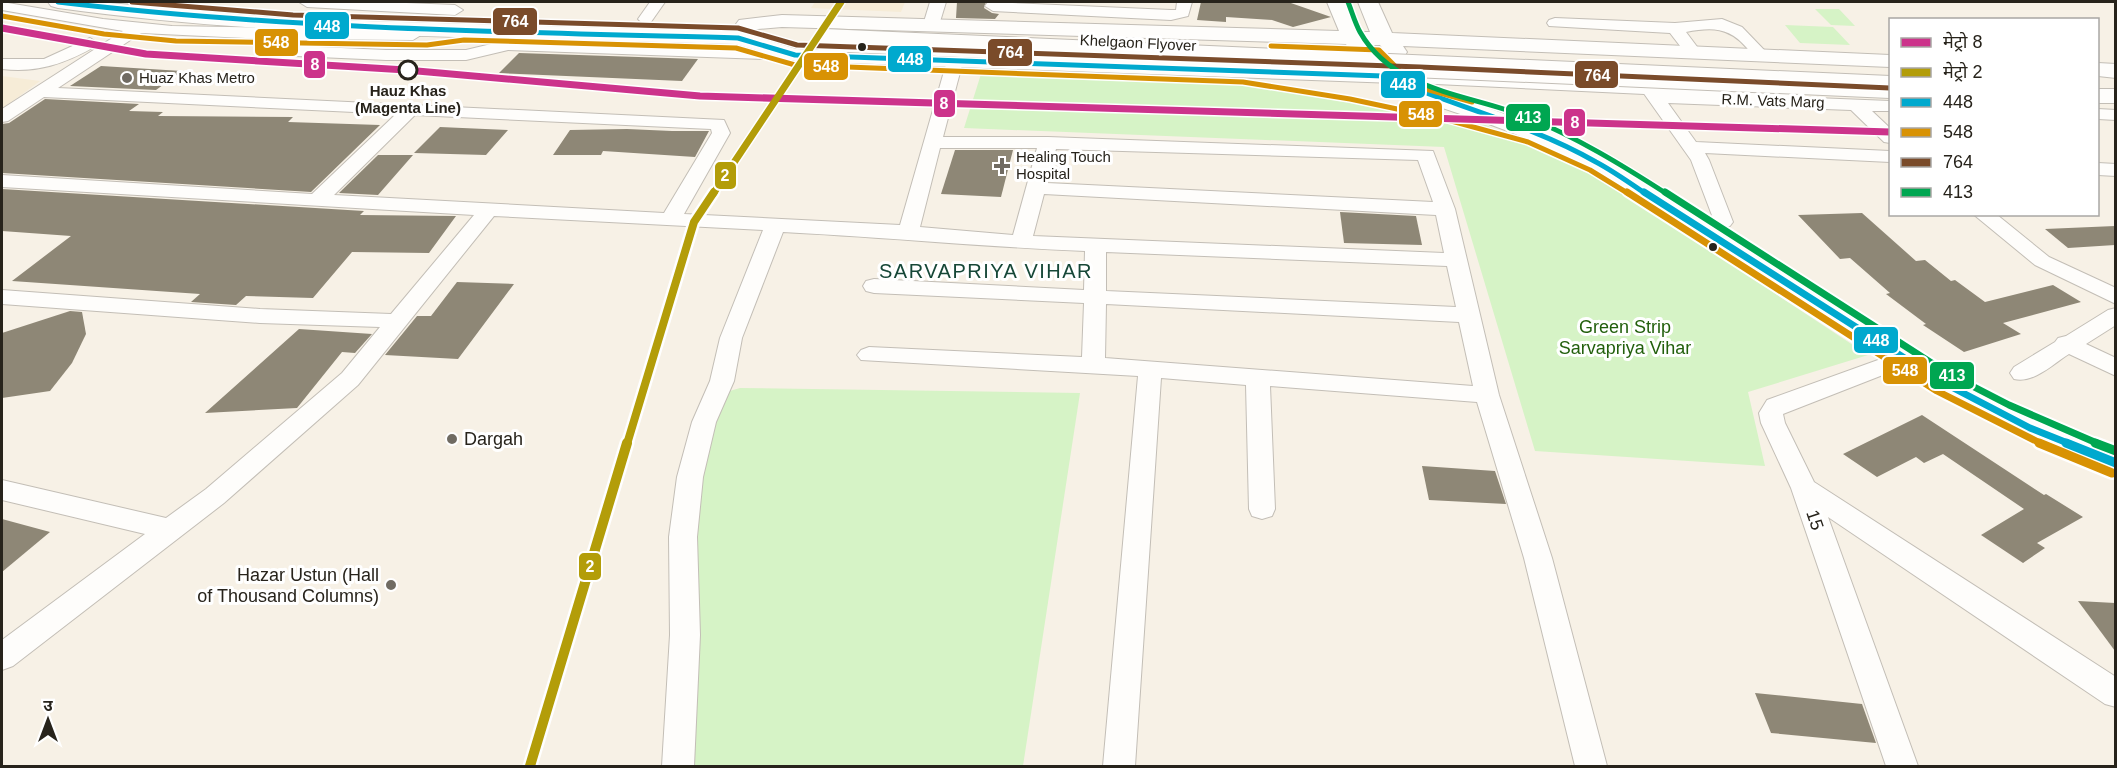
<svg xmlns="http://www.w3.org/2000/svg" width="2117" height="768" viewBox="0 0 2117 768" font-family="Helvetica,'Noto Sans Devanagari',sans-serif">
<rect width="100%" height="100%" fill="#f7f1e6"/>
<g fill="#f6ecd7">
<polygon points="815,2 905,2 901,12 811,8"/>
<polygon points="2,76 40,81 2,109"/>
</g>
<g fill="#d6f3c6">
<polygon points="1815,9 1839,9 1855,26 1831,25"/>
<polygon points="1785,25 1833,27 1850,45 1800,43"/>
<polygon points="981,74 1181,77 1264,82 1442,113 1481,123 1584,167 1868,355 1748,392 1765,466 1535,451 1444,147 964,128"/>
<polygon points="740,388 1080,393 1023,766 678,766 683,537 716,395"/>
</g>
<g fill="#8e8776">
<polygon points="957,2 986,2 984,8 992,13 999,14 995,19 956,18"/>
<polygon points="1201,2 1288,2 1331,17 1293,27 1272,20 1226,17 1226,22 1197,20"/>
<polygon points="519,53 698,59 682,81 499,73"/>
<polygon points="101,66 182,71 156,90 70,86"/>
<polygon points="45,99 139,104 129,111 163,112 158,116 293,117 288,122 380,125 311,192 2,173 2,124 9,123"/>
<polygon points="440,127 485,129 508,130 486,155 414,153"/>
<polygon points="627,129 672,131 709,131 695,157 603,151 601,155 553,155 570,130"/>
<polygon points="955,150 1013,150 1001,197 941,194"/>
<polygon points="378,155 413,155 378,195 339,193"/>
<polygon points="2,189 364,211 360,215 456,216 429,253 352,252 313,298 246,296 236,305 191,302 200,294 12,281 71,236 2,231"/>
<polygon points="1340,212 1416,216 1422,245 1344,243"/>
<polygon points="1862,213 1916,261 1925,260 1951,281 1955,280 1985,302 2053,285 2081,302 2003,323 2021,334 1964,352 1923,325 1926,324 1886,294 1890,293 1850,258 1840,259 1798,215"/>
<polygon points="2115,226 2115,245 2068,248 2045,229"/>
<polygon points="457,282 514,284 458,359 385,355 417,316 431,316"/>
<polygon points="70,311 82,312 86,334 72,363 50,391 2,398 2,333"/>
<polygon points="299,329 372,334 355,353 342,352 297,408 205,413"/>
<polygon points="1922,415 2044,495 2046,494 2083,517 2037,543 2045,548 2023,563 1981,535 2024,509 1943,454 1924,463 1916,457 1877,477 1843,454"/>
<polygon points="1422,466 1495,471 1506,504 1429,500"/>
<polygon points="2,519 50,532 2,572"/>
<polygon points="2078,601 2115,603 2115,651"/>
<polygon points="1755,693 1862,704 1876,743 1771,733"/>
</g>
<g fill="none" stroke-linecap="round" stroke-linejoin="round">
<g stroke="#c3beb6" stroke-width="2">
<g id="minor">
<path d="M 2,2 L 103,19 L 172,26 L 413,30 L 421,35 L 413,40 L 285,39 L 289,44 L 296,46 L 386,50 L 466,50 L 508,40 L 801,52 L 803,55 L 801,58 L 795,60 L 508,50 L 466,60 L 386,60 L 296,56 L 277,51 L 269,39 L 141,33 L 58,88 L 724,120 L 730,133 L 684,214 L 900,225 L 947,61 L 955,56 L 963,61 L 943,137 L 1048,137 L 1433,151 L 1455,209 L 1499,395 L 1552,558 L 1607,766 L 1575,766 L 1524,558 L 1477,402 L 1270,386 L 1275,509 L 1272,516 L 1262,519 L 1252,516 L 1249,509 L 1246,385 L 1161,378 L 1135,766 L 1103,766 L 1138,376 L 861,360 L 857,355 L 861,350 L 869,347 L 1082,357 L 1084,303 L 874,293 L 866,291 L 863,286 L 866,281 L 874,279 L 1084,290 L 1085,251 C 985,247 884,237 783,232 L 742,338 L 734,381 L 716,422 L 703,477 L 697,537 L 700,635 L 694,766 L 662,766 L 670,635 L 669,537 L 677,477 L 692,422 L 710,381 L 720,338 L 763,230 L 494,216 L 358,385 L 224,503 L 13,666 L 2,670 L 2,640 L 145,534 L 2,500 L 2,480 L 166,518 L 206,489 L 342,373 L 380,327 L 260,323 L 2,304 L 2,290 L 260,309 L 391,314 L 474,215 L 2,187 L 2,175 L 312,194 L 396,114 L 44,97 L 8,121 L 2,122 L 2,109 L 123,31 L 2,10 ZM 415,115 L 711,129 L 712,133 L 664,213 L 334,195 ZM 940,148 L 1037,148 L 1013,235 L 920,227 ZM 1056,149 L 1418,160 L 1433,202 L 1047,183 ZM 1044,194 L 1436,215 L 1444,253 L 1033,236 ZM 1106,252 L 1447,266 L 1456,307 L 1106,291 ZM 1106,304 L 1459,322 L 1473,386 L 1105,358 Z"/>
<polygon points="299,2 382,2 455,5 463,10 455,15 307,7"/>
<polygon points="650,2 665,2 651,22 641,22 638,19"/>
<polygon points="930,2 946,2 939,25 931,30 923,25"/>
<polygon points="988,2 1171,10 1176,10 1177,2 1192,2 1188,16 1171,20 993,11 985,6"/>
<path d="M 1555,18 L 1675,23 L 1722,19 L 1742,27 L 1769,55 L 1761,60 C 1754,58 1751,54 1747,48 C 1729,27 1712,27 1686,32 L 1701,52 L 1693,57 L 1687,55 L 1670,33 L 1549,26 L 1547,23 L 1549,20 Z"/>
<path d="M 90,38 L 98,43 L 96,46 C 64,64 38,73 2,69 L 2,59 L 44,59 Z"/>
<polygon points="1649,83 1655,84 1661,92 1890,101 1890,111 1872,111 1890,128 1890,143 1884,142 1851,110 1668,103 1696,142 1890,151 1890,162 1705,153 1709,160 1733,222 1730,226 1716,226 1691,160 1640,88 1643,84"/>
<polygon points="2098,109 2116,110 2116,120 2098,119"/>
<polygon points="2098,163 2116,164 2116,176 2098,175"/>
<polygon points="1973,214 1996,214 2049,257 2116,288 2116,304 2035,265"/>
<path d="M 2116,308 L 2116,325 L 2086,344 L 2116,358 L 2116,376 L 2069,354 C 2053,364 2033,384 2014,379 L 2010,373 L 2014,367 L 2055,342 L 2058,338 L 2066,336 L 2108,310 Z"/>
<polygon points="1903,351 1911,354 1915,359 1911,364 1783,414 1785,423 1814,482 2116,677 2116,707 2105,704 1828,517 1918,766 1886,766 1791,488 1761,423 1759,413 1767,400"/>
</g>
</g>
<g stroke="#c3beb6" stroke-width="2">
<g id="major">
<path d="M 48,2 L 98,2 L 292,19 L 758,32 L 765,34 L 768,38 L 767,40 L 796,49 L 1420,70 L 1788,87 L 1796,89 L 1799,94 L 1796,99 L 1788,101 L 1415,83 C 1479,105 1543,125 1604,156 L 1953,375 L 2042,420 L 2116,449 L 2116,475 L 2018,436 L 1931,389 L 1586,166 C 1525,134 1460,114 1395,92 L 1392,87 L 1395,83 L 795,61 L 735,44 C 509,37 282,39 58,8 L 51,6 Z"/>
<path d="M 1327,2 L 1347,2 L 1360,32 L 1370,32 L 1358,2 L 1378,2 L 1392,33 L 1890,55 L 1890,67 L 1403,46 L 1407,52 L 1404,57 C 1391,60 1387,55 1380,45 L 1367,45 L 1372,52 L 1369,57 L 1361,58 L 1353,57 L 1346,44 L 782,27 L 746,30 L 739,28 L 736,24 L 739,20 L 782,15 L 1339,31 Z"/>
<polygon points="2098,63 2116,64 2116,78 2098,76"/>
<rect x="2098" y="89" width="18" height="14"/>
</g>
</g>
<use href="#minor" fill="#fefdfb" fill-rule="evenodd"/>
<use href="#major" fill="#fefdfb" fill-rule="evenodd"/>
<g stroke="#c3beb6" stroke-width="24" stroke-linecap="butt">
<polyline id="major-bridge" points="824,40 1890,87"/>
</g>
<use href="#major-bridge" stroke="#fefdfb" stroke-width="22"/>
<g stroke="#fff" stroke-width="8">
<path id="bus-1-far2" d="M 58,2 C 284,29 511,32 738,38 L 795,55 L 1383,76 C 1453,106 1530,124 1596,162 C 1613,171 1630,183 1646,194"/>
</g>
<g stroke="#fff" stroke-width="11">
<polyline id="bus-1-far1" points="1644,192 1942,382 2030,428 2070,444"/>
</g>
<g stroke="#fff" stroke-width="14">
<polyline id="bus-1" points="2066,443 2116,463"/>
</g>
<g stroke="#fff" stroke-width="8">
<g id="bus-2-far2">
<polyline points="2,16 104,34 176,41 427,45 464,40 736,48 795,65 1243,82 1350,99 1444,119 1528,142 1590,170 1629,194"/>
<polyline points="1271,46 1379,50 1415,86 1472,102"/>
</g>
</g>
<g stroke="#fff" stroke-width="11">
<polyline id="bus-2-far1" points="1627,192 1937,391 2042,444"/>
</g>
<g stroke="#fff" stroke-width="14">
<polyline id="bus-2" points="2039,443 2112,473"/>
</g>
<g stroke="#fff" stroke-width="8">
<polyline id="bus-3" points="132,2 293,15 738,28 797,45 1420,67 1890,88"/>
</g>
<g stroke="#fff" stroke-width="8">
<path id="bus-4-far2" d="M 1348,2 C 1352,12 1355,23 1360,32 C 1394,92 1469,94 1527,117 C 1576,137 1622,165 1667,194"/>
</g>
<g stroke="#fff" stroke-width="11">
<polyline id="bus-4-far1" points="1665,192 1947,373 2009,405 2099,444"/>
</g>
<g stroke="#fff" stroke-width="14">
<polyline id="bus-4" points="2095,443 2116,451"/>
</g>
<use href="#bus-1-far2" stroke="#00a9ce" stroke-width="5"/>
<use href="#bus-1-far1" stroke="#00a9ce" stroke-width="7"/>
<use href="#bus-1" stroke="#00a9ce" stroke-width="9"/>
<use href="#bus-2-far2" stroke="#d89204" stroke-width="5"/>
<use href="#bus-2-far1" stroke="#d89204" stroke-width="7"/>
<use href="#bus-2" stroke="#d89204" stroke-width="9"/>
<use href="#bus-3" stroke="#7a4b2a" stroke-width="5"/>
<use href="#bus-4-far2" stroke="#00a651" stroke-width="5"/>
<use href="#bus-4-far1" stroke="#00a651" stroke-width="7"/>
<use href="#bus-4" stroke="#00a651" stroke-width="9"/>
<g stroke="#fff" stroke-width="10">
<polyline id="metro-1" points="2,28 146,54 406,70 700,96 1890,132"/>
</g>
<g stroke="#fff" stroke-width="10">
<polyline id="metro-2-far2" points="713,194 841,2"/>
</g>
<g stroke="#fff" stroke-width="13">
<polyline id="metro-2-far1" points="627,444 694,222 714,192"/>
</g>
<g stroke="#fff" stroke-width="15">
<polyline id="metro-2" points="530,766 627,443"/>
</g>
<use href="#metro-1" stroke="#cc338b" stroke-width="7"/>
<use href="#metro-2-far2" stroke="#b39d09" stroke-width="7"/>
<use href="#metro-2-far1" stroke="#b39d09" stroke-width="8"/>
<use href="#metro-2" stroke="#b39d09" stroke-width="10"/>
</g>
<g fill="#27231b" stroke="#fff" stroke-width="2">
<circle cx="862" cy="47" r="5"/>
<circle cx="1713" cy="247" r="5"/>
</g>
<circle fill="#fff" stroke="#27231b" stroke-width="3" cx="408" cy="70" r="9"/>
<g fill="#706b62" stroke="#fff" stroke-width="2">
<circle cx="127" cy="78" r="6"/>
<path d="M999 157h6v6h6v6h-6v6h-6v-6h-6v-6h6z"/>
<circle cx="452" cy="439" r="6"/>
<circle cx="391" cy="585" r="6"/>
</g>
<g text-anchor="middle" stroke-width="6" stroke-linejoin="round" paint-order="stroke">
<g font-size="15" fill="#27231b" stroke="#fff">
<text transform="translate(1138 43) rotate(3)" y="5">Khelgaon Flyover</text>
<text transform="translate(1773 101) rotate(2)" y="5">R.M. Vats Marg</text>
</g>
<g font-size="15" fill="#27231b" stroke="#fff" text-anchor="start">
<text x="139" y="83">Huaz Khas Metro</text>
<text x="1016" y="162">Healing Touch<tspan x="1016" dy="17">Hospital</tspan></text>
</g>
<g font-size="15" font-weight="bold" fill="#27231b" stroke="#fff">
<text x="408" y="96">Hauz Khas<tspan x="408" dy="17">(Magenta Line)</tspan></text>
</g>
<g font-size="18" fill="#225f0c" stroke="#fff">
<text x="1625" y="333">Green Strip<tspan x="1625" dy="21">Sarvapriya Vihar</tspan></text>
</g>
<g font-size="18" fill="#27231b" stroke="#fff" text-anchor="start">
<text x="464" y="445">Dargah</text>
<text x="379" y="581" text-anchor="end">Hazar Ustun (Hall<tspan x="379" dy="21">of Thousand Columns)</tspan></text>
</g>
<g font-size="18" fill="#27231b" stroke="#fff">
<text transform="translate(1815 520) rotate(71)" y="6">15</text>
</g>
<g font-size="20" letter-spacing="1.5" fill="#164737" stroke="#fff">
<text x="986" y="278">SARVAPRIYA VIHAR</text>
</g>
</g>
<g stroke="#fff" stroke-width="2">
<rect x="492" y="7" width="46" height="29" rx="6" fill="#7a4b2a"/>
<rect x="304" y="11" width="46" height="29" rx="6" fill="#00a9ce"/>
<rect x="254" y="28" width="45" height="29" rx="6" fill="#d89204"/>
<rect x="987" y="38" width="46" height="29" rx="6" fill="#7a4b2a"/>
<rect x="887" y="45" width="45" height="28" rx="6" fill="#00a9ce"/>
<rect x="303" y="50" width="23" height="29" rx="6" fill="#cc338b"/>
<rect x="803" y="52" width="46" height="29" rx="6" fill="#d89204"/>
<rect x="1574" y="60" width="45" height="29" rx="6" fill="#7a4b2a"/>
<rect x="1380" y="70" width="46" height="29" rx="6" fill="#00a9ce"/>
<rect x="933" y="89" width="23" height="29" rx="6" fill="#cc338b"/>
<rect x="1398" y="100" width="45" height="28" rx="6" fill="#d89204"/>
<rect x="1505" y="103" width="46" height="29" rx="6" fill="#00a651"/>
<rect x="1563" y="108" width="23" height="29" rx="6" fill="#cc338b"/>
<rect x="714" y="161" width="23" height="29" rx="6" fill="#b39d09"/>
<rect x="1853" y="326" width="46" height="28" rx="6" fill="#00a9ce"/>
<rect x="1882" y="356" width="46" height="29" rx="6" fill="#d89204"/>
<rect x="1929" y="361" width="46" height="29" rx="6" fill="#00a651"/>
<rect x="578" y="552" width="24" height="29" rx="6" fill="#b39d09"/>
</g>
<g font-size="16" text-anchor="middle" font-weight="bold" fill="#fff">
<text x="515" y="27">764</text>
<text x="327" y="32">448</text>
<text x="276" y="48">548</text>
<text x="1010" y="58">764</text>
<text x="910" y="65">448</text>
<text x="315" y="70">8</text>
<text x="826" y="72">548</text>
<text x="1597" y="81">764</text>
<text x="1403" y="90">448</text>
<text x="944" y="109">8</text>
<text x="1421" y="120">548</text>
<text x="1528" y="123">413</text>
<text x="1575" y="128">8</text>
<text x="725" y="181">2</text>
<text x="1876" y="346">448</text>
<text x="1905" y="376">548</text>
<text x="1952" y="381">413</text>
<text x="590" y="572">2</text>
</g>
<rect width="2117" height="768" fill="none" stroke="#27231b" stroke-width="6"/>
<rect x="1889" y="18" width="210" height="198" fill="#ffffff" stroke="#a9a7a4" stroke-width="1.5"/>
<rect x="1901" y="38" width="30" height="9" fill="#cc338b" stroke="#a9a7a4" stroke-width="1.5"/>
<text x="1943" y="48" font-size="18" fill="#27231b">मेट्रो 8</text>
<rect x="1901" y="68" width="30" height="9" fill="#b39d09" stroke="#a9a7a4" stroke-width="1.5"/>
<text x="1943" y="78" font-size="18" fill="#27231b">मेट्रो 2</text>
<rect x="1901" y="98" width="30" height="9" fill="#00a9ce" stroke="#a9a7a4" stroke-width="1.5"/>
<text x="1943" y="108" font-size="18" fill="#27231b">448</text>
<rect x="1901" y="128" width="30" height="9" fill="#d89204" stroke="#a9a7a4" stroke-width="1.5"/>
<text x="1943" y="138" font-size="18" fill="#27231b">548</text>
<rect x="1901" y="158" width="30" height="9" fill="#7a4b2a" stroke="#a9a7a4" stroke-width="1.5"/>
<text x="1943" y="168" font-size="18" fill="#27231b">764</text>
<rect x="1901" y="188" width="30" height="9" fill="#00a651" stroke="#a9a7a4" stroke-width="1.5"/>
<text x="1943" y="198" font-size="18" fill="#27231b">413</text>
<g transform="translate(48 720)" stroke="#ffffff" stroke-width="4.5" paint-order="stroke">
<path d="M0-4.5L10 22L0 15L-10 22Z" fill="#27231b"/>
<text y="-9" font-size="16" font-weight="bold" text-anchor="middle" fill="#27231b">उ</text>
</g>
</svg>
